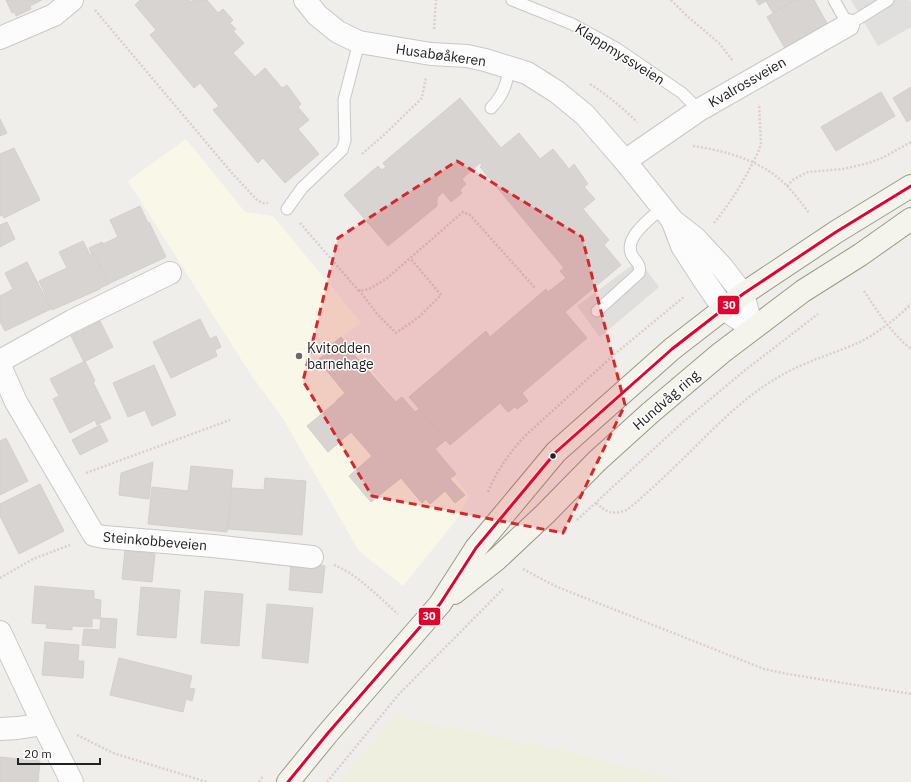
<svg xmlns="http://www.w3.org/2000/svg" width="911" height="782" viewBox="0 0 911 782" font-family="'IBM Plex Sans',sans-serif">
<rect width="100%" height="100%" fill="#f0eeeb"/>
<polygon fill="#f8f7e8" points="186,139 245,212 273,216 361,323 343,336 381,382 469,496 457,519 403,586 359,551 282,417 251,375 128,181"/>
<polygon fill="#efefdf" points="395,717 570,752 685,782 339,782"/>
<g fill="#e0dfde">
<polygon points="851,0 909,0 911,3 911,27 878,46"/>
<polygon points="639,260 659,287 600,337 577,306"/>
</g>
<g fill="#d7d4d2" stroke="#d3d0cc">
<polygon points="6,0 42,0 30,6 31,9 16,16 15,12 12,13"/>
<polygon points="140,0 189,0 190,2 193,0 207,0 218,13 223,9 233,20 230,23 236,29 233,31 244,43 233,53 255,77 265,68 282,88 287,85 301,104 298,107 309,120 298,129 319,154 285,183 263,158 258,163 213,110 219,106 200,83 194,88 150,35 156,30 135,5"/>
<polygon points="756,0 768,0 759,5"/>
<polygon points="768,0 795,0 773,13 766,1"/>
<polygon points="795,0 814,0 829,27 787,52 767,17"/>
<polygon points="911,87 911,119 907,122 893,98"/>
<polygon points="881,92 895,116 836,151 821,127"/>
<polygon points="460,98 501,148 519,133 540,159 553,149 569,169 574,164 588,184 584,187 595,199 583,209 609,240 604,245 621,265 565,312 587,338 522,393 528,401 517,409 515,407 508,412 500,403 450,445 409,397 486,331 490,337 546,289 548,292 566,278 560,271 564,268 480,167 482,165 480,163 462,179 466,184 460,190 462,193 451,202 443,192 437,198 437,206 388,246 344,195 378,166 382,170 386,167 383,163"/>
<polygon points="0,119 7,133 0,136"/>
<polygon points="14,148 40,200 4,218 2,215 0,216 0,154"/>
<polygon points="140,206 148,223 149,222 166,257 108,284 94,254 92,255 89,248 102,242 103,244 118,237 110,220"/>
<polygon points="7,222 15,239 0,247 0,225"/>
<polygon points="83,241 90,255 94,254 109,284 100,288 100,289 52,310 39,281 67,268 59,252"/>
<polygon points="27,262 51,309 5,331 0,322 0,296 13,289 5,273"/>
<polygon points="200,319 210,339 216,336 221,347 215,350 217,356 171,378 153,342"/>
<polygon points="100,321 113,347 84,362 71,336"/>
<polygon points="341,337 351,347 349,349 396,402 402,397 415,412 419,409 446,440 435,449 456,474 450,479 465,495 455,503 445,491 430,504 426,499 422,503 401,478 371,502 349,476 372,456 351,432 328,452 307,426 336,402 336,401 345,393 318,360 332,348 330,346"/>
<polygon points="85,361 95,381 93,382 111,418 97,425 95,420 70,433 53,399 59,396 50,379"/>
<polygon points="154,365 176,415 152,426 145,410 128,417 113,383"/>
<polygon points="100,425 108,441 80,455 72,440"/>
<polygon points="6,438 28,481 0,495 0,441"/>
<polygon points="153,462 149,499 119,495 121,473"/>
<polygon points="191,466 233,470 227,532 148,524 152,487 188,491"/>
<polygon points="265,478 306,481 302,535 228,529 232,488 264,490"/>
<polygon points="40,484 64,531 19,554 0,516 0,504"/>
<polygon points="125,550 155,554 152,582 122,579"/>
<polygon points="291,563 325,566 322,593 289,590"/>
<polygon points="35,586 94,591 94,599 101,600 100,619 92,618 92,627 72,626 72,630 46,628 47,624 32,623"/>
<polygon points="141,587 180,590 176,638 137,635"/>
<polygon points="205,591 243,594 239,646 201,643"/>
<polygon points="267,604 313,608 308,663 262,658"/>
<polygon points="101,618 117,619 115,648 82,645 84,629 100,630"/>
<polygon points="45,642 79,645 78,661 84,661 83,678 42,675"/>
<polygon points="119,658 192,676 189,688 195,689 192,701 186,699 183,712 110,695"/>
<polygon points="0,757 40,761 38,782 0,782"/>
</g>
<g fill="none" stroke-linecap="round" stroke-linejoin="round">
<g stroke="#c9c8c7" stroke-width="13">
<g id="lane">
<polyline points="512,0 572,24 616,48 682,93 699,110"/>
<polyline points="834,0 848,25 888,0"/>
<path d="M 491,108 C 504,94 506,85 510,67"/>
<polyline points="287,209 302,188 342,150 345,141 344,100 359,42"/>
<path d="M 597,311 L 639,273 C 641,266 637,262 633,257 C 621,239 650,219 662,208"/>
</g>
</g>
<g stroke="#c9c8c7" stroke-width="24">
<g id="street">
<polyline points="305,0 317,15 338,32 359,42 431,54 467,56 485,60 527,73 557,92 585,115 625,161 673,221 695,238 722,267 743,294 752,328"/>
<polyline points="0,38 54,15 72,0"/>
<polyline points="625,161 699,110 848,25"/>
<polyline points="673,222 682,246 704,280 724,309 739,319"/>
<polyline points="0,361 72,321 170,273"/>
<polyline points="0,366 16,402 94,535 104,537 213,546 312,557"/>
<polyline points="0,632 43,724 72,782"/>
<polyline points="0,729 18,728 43,724"/>
</g>
</g>
<g stroke="#999a82" stroke-width="24">
<g id="secondary">
<polyline points="454,593 497,559 545,514 597,461 650,413 721,353 803,291 860,255 911,219"/>
<polyline points="288,782 328,733 440,604 476,548 556,452 672,349 743,294 836,232 911,186"/>
</g>
</g>
<g stroke="#dccecd" stroke-width="2.5" stroke-dasharray="2 2" stroke-linecap="butt">
<polyline points="671,0 687,16 719,43 733,61"/>
<polyline points="95,10 231,172 257,200 263,203 268,203"/>
<polyline points="434,29 436,0"/>
<path d="M 590,84 C 607,95 623,108 637,122"/>
<path d="M 693,146 C 727,151 763,161 787,186 C 795,194 802,204 809,213"/>
<polyline points="362,154 386,133 422,98 426,77"/>
<polyline points="787,186 794,179 808,172 843,169 869,163 884,157 911,142"/>
<path d="M 300,223 L 358,290 C 368,292 377,284 386,279 L 463,212 L 470,215 L 535,288"/>
<path d="M 714,223 C 732,201 747,176 759,150 L 761,143 L 759,104"/>
<polyline points="359,290 378,315 396,333 419,317 441,295 411,259"/>
<path d="M 864,291 C 878,312 891,333 911,349"/>
<polyline points="86,473 230,420"/>
<path d="M 488,492 C 497,470 510,452 526,435 L 616,353 L 685,296"/>
<path d="M 596,503 C 608,513 612,515 627,510 C 657,485 684,458 711,431 C 730,413 749,395 772,381 C 799,363 831,355 860,342 C 879,332 896,319 911,304"/>
<polyline points="577,520 683,422 744,371 818,314"/>
<path d="M 334,565 C 356,573 381,599 398,614"/>
<polyline points="523,569 555,586 764,669 788,674 911,694"/>
<polyline points="0,578 33,559 70,545"/>
<polyline points="77,735 113,753 207,782"/>
<polyline points="259,782 263,776"/>
<polyline points="327,782 399,694 503,589"/>
</g>
<use href="#lane" stroke="#fdfcfc" stroke-width="11"/>
<use href="#street" stroke="#fdfcfc" stroke-width="22"/>
<use href="#secondary" stroke="#f4f4ed" stroke-width="22"/>
<g stroke="#fff" stroke-width="6">
<polyline id="bus-1" points="288,782 328,733 440,604 476,548 556,452 672,349 743,294 836,232 911,186"/>
</g>
<use href="#bus-1" stroke="#e4002b" stroke-width="3"/>
</g>
<path fill="#d62828" fill-opacity="0.2" stroke="#d62828" stroke-width="3" stroke-dasharray="8 5" stroke-linejoin="round" d="M 457,161 L 582,237 L 625,405 L 563,533 L 372,496 L 303,381 L 338,238 Z"/>
<circle fill="#6a6968" stroke="#fff" stroke-width="1.5" cx="299" cy="356" r="4"/>
<circle fill="#222" stroke="#fff" stroke-width="1.5" cx="553" cy="456" r="3.5"/>
<g text-anchor="middle" stroke-width="3" stroke-linejoin="round" paint-order="stroke">
<g font-size="14" fill="#222" stroke="#fff">
<text transform="translate(620 54) rotate(32)" y="5">Klappmyssveien</text>
<text transform="translate(441 55) rotate(8)" y="5">Husabøåkeren</text>
<text transform="translate(747 82) rotate(-30)" y="5">Kvalrossveien</text>
<text transform="translate(666 400) rotate(-41)" y="5">Hundvåg ring</text>
<text transform="translate(155 541) rotate(5)" y="5">Steinkobbeveien</text>
</g>
<g font-size="14" fill="#222" stroke="#fff" text-anchor="start">
<text x="307" y="353">Kvitodden<tspan x="307" dy="16">barnehage</tspan></text>
</g>
</g>
<g stroke="#fff" stroke-width="1.5">
<rect x="717" y="295" width="23" height="20" rx="4" fill="#e4002b"/>
<rect x="418" y="607" width="23" height="19" rx="4" fill="#e4002b"/>
</g>
<g font-size="11" text-anchor="middle" font-weight="bold" fill="#fff">
<text x="729" y="309">30</text>
<text x="429" y="620">30</text>
</g>
<path d="M18 758v6h82v-6" fill="none" stroke="#222222" stroke-width="2"/>
<text x="24" y="758" font-size="12" fill="#222222" stroke="#ffffff" stroke-width="3" paint-order="stroke">20 m</text>
</svg>
